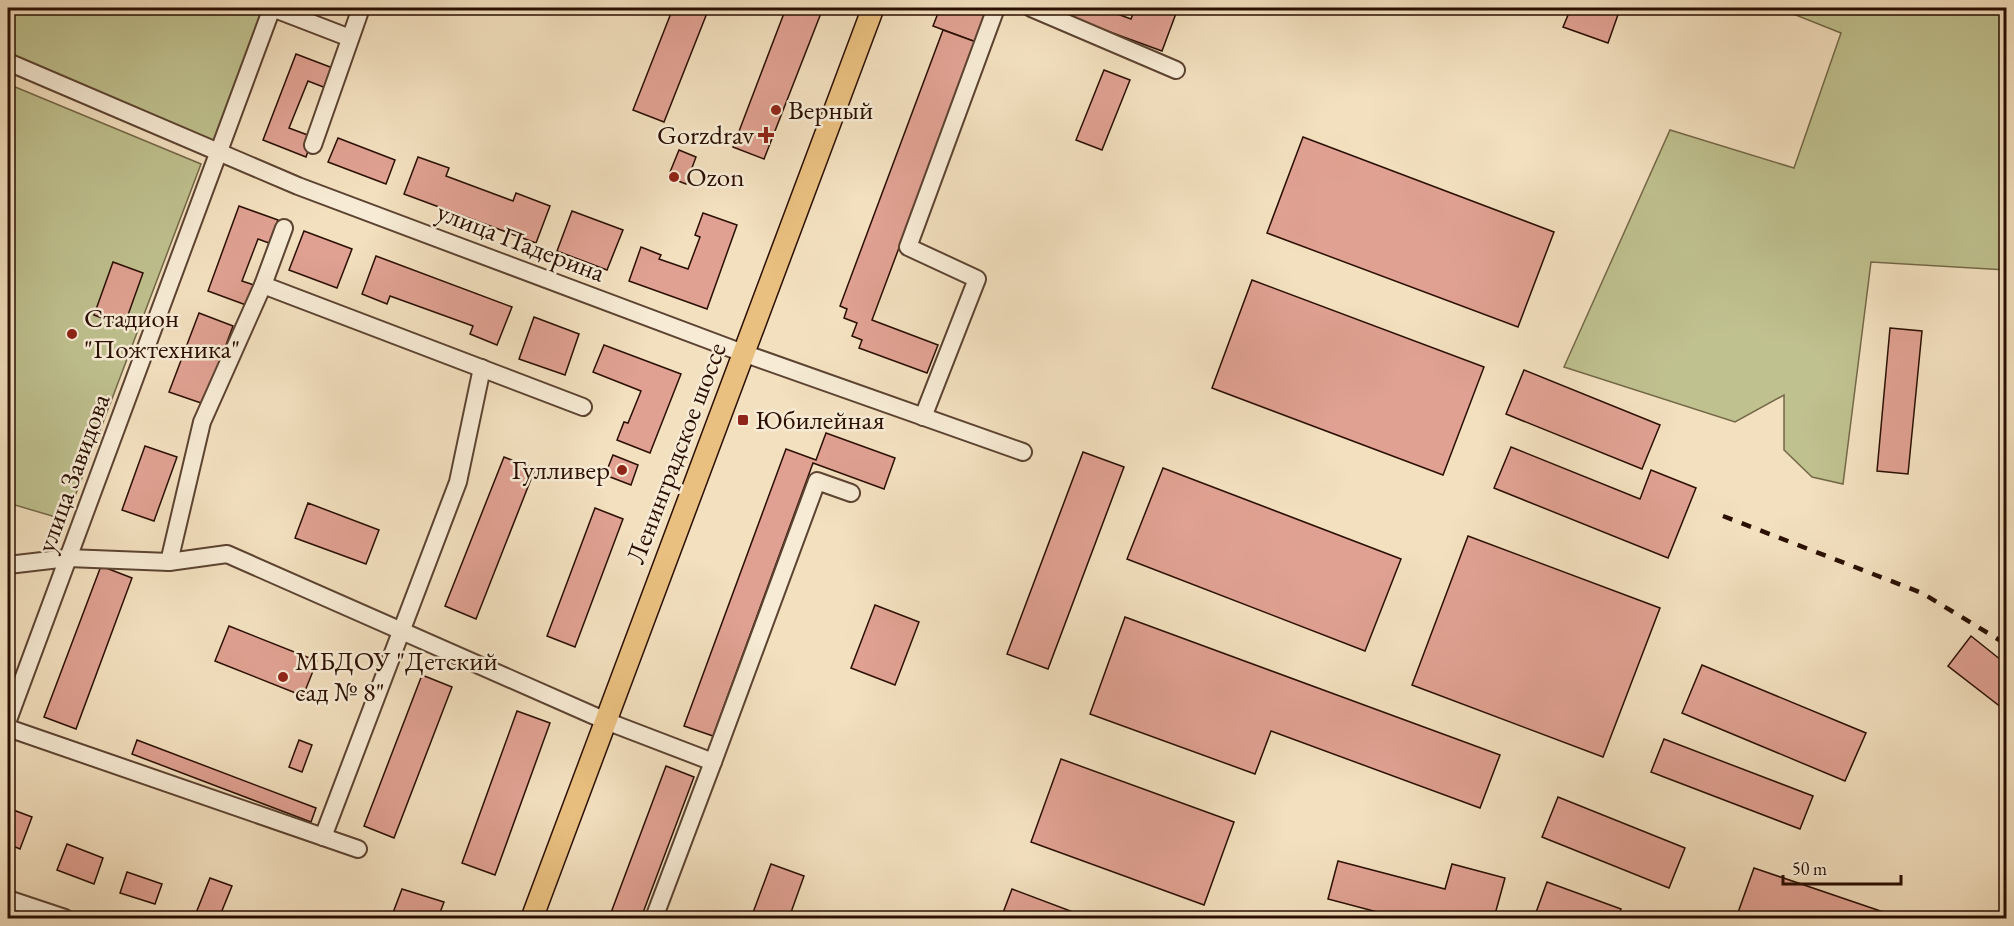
<svg xmlns="http://www.w3.org/2000/svg" width="2014" height="926" viewBox="0 0 2014 926" font-family="'EB Garamond',serif">
<rect width="100%" height="100%" fill="#f3e0bf"/>
<filter id="stains"><feTurbulence type="fractalNoise" baseFrequency=".00333" numOctaves="4"/><feColorMatrix values="0 0 0 0 .2 0 0 0 0 .09 0 0 0 0 .02 0 0 0 .5 -.17"/></filter>
<radialGradient id="worn" r=".72"><stop offset=".6" stop-color="#630" stop-opacity="0"/><stop offset="1" stop-color="#630" stop-opacity=".3"/></radialGradient>
<g fill="#bfc18f" stroke="#746848" stroke-width="1.5">
<polygon points="8,8 272,8 218,153 8,62"/>
<polygon points="1778,8 2006,8 2006,270 1871,262 1843,484 1812,477 1784,450 1784,395 1735,422 1564,367 1670,130 1794,168 1841,33"/>
<polygon points="8,84 201,164 66,520 8,503"/>
</g>
<g fill="#e0a192" stroke="#2a0f02" stroke-width="1.5">
<polygon points="673,8 709,8 664,122 633,110"/>
<polygon points="786,8 823,8 764,159 733,147"/>
<polygon points="940,8 989,8 976,42 933,26"/>
<polygon points="1044,8 1101,8 1131,19 1135,8 1178,8 1162,51"/>
<polygon points="1571,8 1620,9 1608,43 1563,27"/>
<polygon points="943,30 976,42 872,320 938,345 927,373 859,348 862,340 852,336 857,323 844,318 847,309 840,306"/>
<polygon points="296,54 338,70 331,90 308,81 289,128 313,137 306,157 263,140"/>
<polygon points="1104,70 1130,80 1102,150 1076,140"/>
<polygon points="1303,137 1554,232 1518,327 1267,233"/>
<polygon points="338,138 395,160 386,184 328,162"/>
<polygon points="679,150 696,157 686,184 668,177"/>
<polygon points="418,157 449,168 446,176 513,201 516,193 550,206 536,243 404,194"/>
<polygon points="239,206 278,220 269,243 258,239 242,281 254,285 246,305 208,291"/>
<polygon points="572,211 623,230 607,270 557,251"/>
<polygon points="703,213 737,225 707,309 629,281 641,247 661,255 659,259 688,269 700,237 695,235"/>
<polygon points="304,231 352,249 337,288 289,270"/>
<polygon points="376,256 512,307 497,345 470,334 473,326 390,296 387,304 362,294"/>
<polygon points="113,262 143,273 124,326 94,315"/>
<polygon points="1252,280 1484,367 1443,475 1212,388"/>
<polygon points="199,313 233,326 204,404 169,392"/>
<polygon points="534,317 579,334 565,375 519,359"/>
<polygon points="1890,328 1922,331 1908,474 1877,471"/>
<polygon points="604,345 681,374 650,453 617,440 624,422 628,423 641,391 593,372"/>
<polygon points="1524,370 1660,425 1642,469 1506,414"/>
<polygon points="826,433 895,458 884,489 813,463 713,736 684,726 786,449 816,460"/>
<polygon points="145,446 177,457 154,521 122,510"/>
<polygon points="1511,447 1640,499 1651,470 1696,488 1668,558 1494,488"/>
<polygon points="1083,452 1124,467 1048,669 1007,654"/>
<polygon points="613,455 638,465 631,485 605,475"/>
<polygon points="504,457 535,469 476,619 445,606"/>
<polygon points="1163,468 1401,559 1365,651 1127,559"/>
<polygon points="308,503 379,530 366,564 295,538"/>
<polygon points="595,508 623,519 575,647 547,636"/>
<polygon points="1468,536 1660,608 1603,757 1412,685"/>
<polygon points="101,566 132,578 76,729 44,717"/>
<polygon points="875,605 919,622 895,685 851,668"/>
<polygon points="1125,617 1500,755 1480,808 1271,731 1255,774 1090,714"/>
<polygon points="229,626 317,661 303,696 215,661"/>
<polygon points="1971,636 2006,664 2006,711 1948,666"/>
<polygon points="1702,665 1866,733 1845,781 1682,713"/>
<polygon points="422,675 452,687 394,838 364,826"/>
<polygon points="517,711 550,723 495,875 462,863"/>
<polygon points="1664,739 1813,796 1800,829 1651,772"/>
<polygon points="137,740 316,808 311,822 132,754"/>
<polygon points="299,740 312,745 302,772 289,767"/>
<polygon points="1061,759 1234,822 1204,905 1031,842"/>
<polygon points="666,766 694,777 641,918 609,918"/>
<polygon points="1558,797 1685,848 1669,888 1542,837"/>
<polygon points="8,808 32,817 20,849 8,844"/>
<polygon points="67,844 103,858 94,884 57,870"/>
<polygon points="1338,861 1445,889 1452,864 1505,878 1494,918 1400,918 1328,899"/>
<polygon points="771,864 804,876 789,918 751,918"/>
<polygon points="1754,868 1901,918 1736,918"/>
<polygon points="127,872 162,884 155,904 120,893"/>
<polygon points="210,878 232,886 219,918 194,918"/>
<polygon points="1547,882 1621,909 1618,918 1534,918"/>
<polygon points="402,889 444,902 438,918 391,918"/>
<polygon points="1012,889 1089,918 1001,918"/>
</g>
<g fill="none" stroke-linecap="round" stroke-linejoin="round">
<g stroke="#5c4331" stroke-width="20">
<g id="minor">
<polyline points="1031,8 1176,70"/>
<polyline points="8,62 298,186 743,353 1023,452"/>
<polyline points="313,145 361,8"/>
<polyline points="263,285 583,407"/>
<polyline points="923,417 977,279 908,247 996,8"/>
<polyline points="169,562 202,422 263,285 284,228"/>
<polyline points="8,565 68,558 169,562 227,554 606,721 713,762 654,918"/>
<polyline points="8,720 272,8 350,38"/>
<polyline points="8,728 358,849"/>
<polyline points="713,762 817,481 851,493"/>
<polyline points="323,837 458,482 482,368"/>
<polyline points="8,899 65,918"/>
</g>
</g>
<g stroke="#2a0f02" stroke-width="24">
<polyline id="major" points="532,918 873,8"/>
</g>
<use href="#minor" stroke="#f7ebd5" stroke-width="16"/>
<use href="#major" stroke="#eac080" stroke-width="21"/>
<polyline stroke="#2a0f02" stroke-width="4.5" stroke-dasharray="10 10" stroke-linecap="butt" points="1723,516 1922,593 2006,644"/>
</g>
<g fill="#8f2418" stroke="#f7ebd5" stroke-width="2">
<circle cx="776" cy="110" r="6"/>
<path d="M763 126h6v6h6v6h-6v6h-6v-6h-6v-6h6z"/>
<circle cx="674" cy="177" r="6"/>
<circle cx="72" cy="334" r="6"/>
<rect x="737" y="414" width="12" height="12" rx="3"/>
<circle cx="622" cy="470" r="6"/>
<circle cx="283" cy="677" r="6"/>
</g>
<g text-anchor="middle" stroke-width="5" stroke-linejoin="round" paint-order="stroke">
<g font-size="27" fill="#2a0f02" stroke="#f7ebd5" text-anchor="start">
<text x="788" y="119">Верный</text>
<text x="754" y="144" text-anchor="end">Gorzdrav</text>
<text x="686" y="186">Ozon</text>
<text x="84" y="327">Стадион<tspan x="84" dy="31">"Пожтехника"</tspan></text>
<text x="755" y="429">Юбилейная</text>
<text x="610" y="479" text-anchor="end">Гулливер</text>
<text x="295" y="670">МБДОУ "Детский<tspan x="295" dy="31">сад № 8"</tspan></text>
</g>
<g font-size="27" fill="#2a0f02" stroke="#f7ebd5">
<text transform="translate(521 242) rotate(21)" y="9">улица Падерина</text>
<text transform="translate(676 453) rotate(-69)" y="9">Ленинградское шоссе</text>
<text transform="translate(73 473) rotate(-70)" y="9">улица Завидова</text>
</g>
</g>
<rect width="2014" height="926" fill="none" stroke="#f3e0bf" stroke-width="30"/>
<rect x="9" y="9" width="1996" height="908" fill="none" stroke="#2a0f02" stroke-width="3"/>
<rect x="15" y="15" width="1984" height="896" fill="none" stroke="#2a0f02" stroke-width="1.5"/>
<path d="M1783 875v9h118v-9" fill="none" stroke="#2a0f02" stroke-width="3"/>
<text x="1792" y="875" font-size="18" fill="#2a0f02" stroke="#f7ebd5" stroke-width="4.5" paint-order="stroke">50 m</text>
<rect width="100%" height="100%" filter="url(#stains)"/>
<rect width="100%" height="100%" fill="url(#worn)"/>
</svg>
